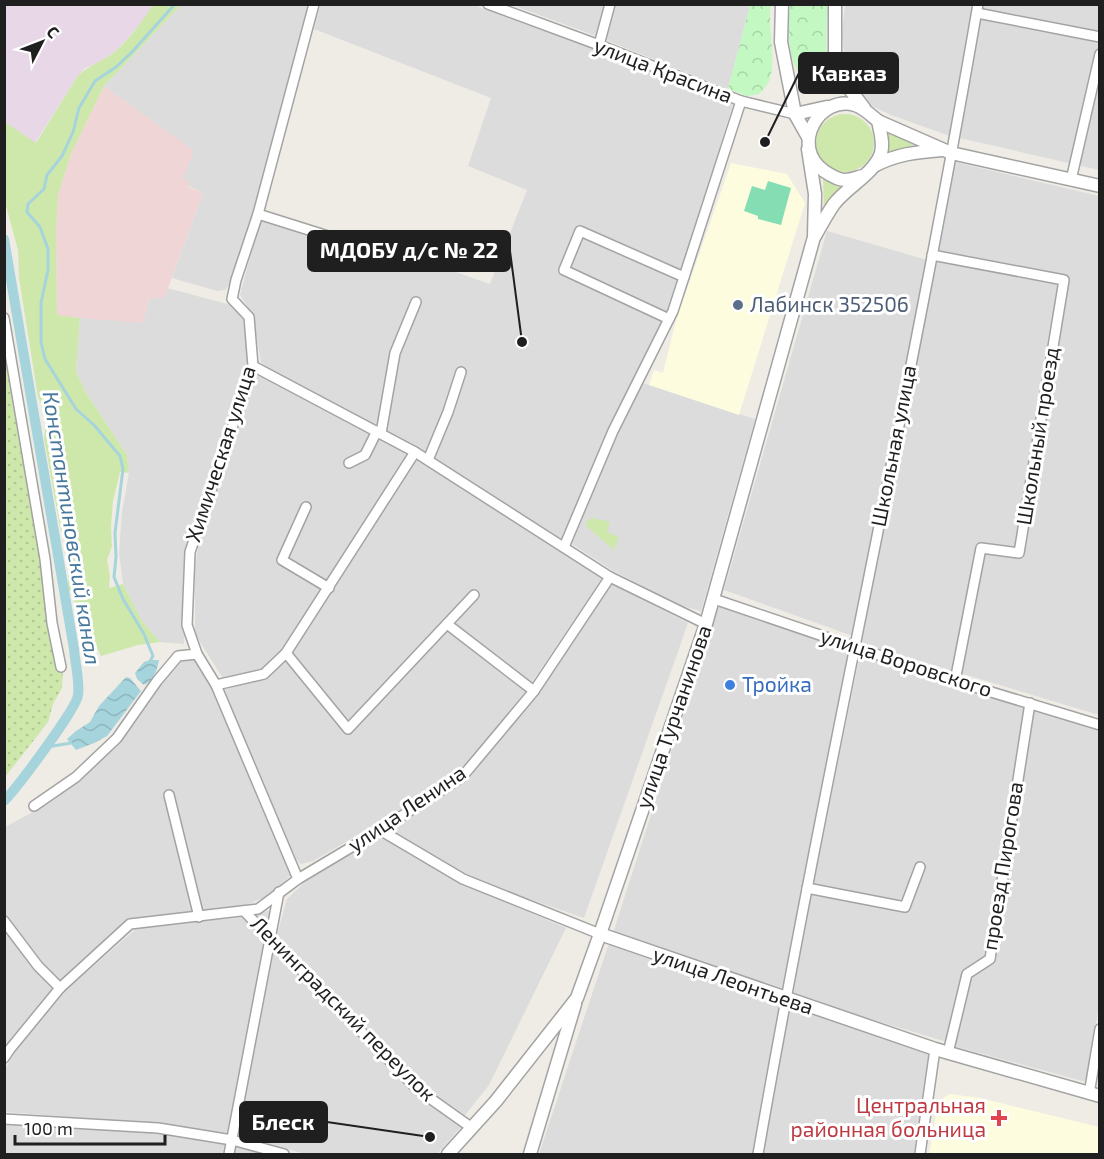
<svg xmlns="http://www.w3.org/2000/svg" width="1104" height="1159" viewBox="0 0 1104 1159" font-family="'Exo 2',sans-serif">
<defs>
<pattern id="park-crowns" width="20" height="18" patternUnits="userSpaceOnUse" patternTransform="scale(1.5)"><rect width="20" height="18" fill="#c3f8c3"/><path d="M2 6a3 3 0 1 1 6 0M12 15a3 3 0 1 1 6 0" fill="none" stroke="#a7d4a7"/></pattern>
<pattern id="garden-dots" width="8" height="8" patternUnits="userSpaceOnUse" patternTransform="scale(1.5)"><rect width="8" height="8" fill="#cee8ac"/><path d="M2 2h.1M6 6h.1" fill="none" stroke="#b0c794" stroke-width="1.8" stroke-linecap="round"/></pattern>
<pattern id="water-waves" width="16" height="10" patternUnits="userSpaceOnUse" patternTransform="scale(1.5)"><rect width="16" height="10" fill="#a6d4dc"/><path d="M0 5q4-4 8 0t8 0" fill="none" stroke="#8eb6bc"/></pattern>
</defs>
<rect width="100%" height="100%" fill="#efebe5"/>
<g fill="#dddcdc">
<polygon points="181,5 309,5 268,167 232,282 225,290 217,291 172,278 203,193 188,186 182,178 193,151 104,86"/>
<polygon points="320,5 473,5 603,51 733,104 670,307 611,428 562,539 436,460 272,372 261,362 255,329 247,306 240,295 260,220 404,264 407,255 490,284 527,190 468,166 491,98 314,29"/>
<polygon points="512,5 605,5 596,36"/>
<polygon points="614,5 750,5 728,89 606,40"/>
<polygon points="845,5 973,5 950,136 891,115 868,104 856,91 845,65 842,33"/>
<polygon points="983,5 1099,5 1099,170 960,138"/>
<polygon points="955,162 1099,196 1099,715 861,643"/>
<polygon points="827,231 927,260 853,636 724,590"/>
<polygon points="167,288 231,305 242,316 250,353 187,554 184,644 160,642 142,621 123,584 119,553 122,512 129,473 127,455 85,391 76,371 80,318 143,322 149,298"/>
<polygon points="255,372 409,453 305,623 284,650 261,671 224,680 195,634 195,569 199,541"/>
<polygon points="643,383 755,419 701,611 678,605 612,570 572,544 619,431"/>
<polygon points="418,458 602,578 524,694 480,749 454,776 404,808 313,861 301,864 292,856 222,690 258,680 300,642"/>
<polygon points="611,583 688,623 584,918 483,883 387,829 464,780"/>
<polygon points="718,606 849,649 781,994 613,933"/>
<polygon points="860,654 1026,708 996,883 988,944 983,958 963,973 947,1042 791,995"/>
<polygon points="188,658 197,661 205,672 291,875 270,895 237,909 128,920 54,989 10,1041 5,1051 5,827 50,803 98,764 135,723 179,660"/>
<polygon points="1033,710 1099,730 1100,1000 1086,1082 954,1046 970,977 991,963"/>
<polygon points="379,835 457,881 566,928 489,1085 465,1115 420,1085 276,939 287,899 306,881"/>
<polygon points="272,910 227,1134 148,1123 5,1112 5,1069 16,1050 65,991 138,927 237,918"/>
<polygon points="609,943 780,1003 752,1154 539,1154"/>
<polygon points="274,950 415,1092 461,1127 437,1154 305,1154 237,1135"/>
<polygon points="788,1005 930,1052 914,1154 762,1154"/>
<polygon points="5,1123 102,1127 160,1133 225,1144 222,1154 5,1154"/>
<polygon points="235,1146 265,1154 233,1154"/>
</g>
<polygon fill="#f0d5d6" points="104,86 194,151 183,178 189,182 188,187 203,193 164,299 149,298 143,323 57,316 56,233 58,195 71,154"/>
<polygon fill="#e8d7e6" points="4,5 153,5 143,21 118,49 100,62 85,68 77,77 35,143 5,122"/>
<g fill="#fefcdf">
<polygon points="731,163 787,174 805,203 739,415 649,385 654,370 663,373 676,321"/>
<polygon points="950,1094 980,1098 1099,1127 1099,1154 929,1154 937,1110 943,1098"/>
</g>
<g fill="#cee8ac">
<path d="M 153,5 L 181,5 L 104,86 L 71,154 L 58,195 L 56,233 L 57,315 L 80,318 L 76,371 L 85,391 L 127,455 L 129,473 L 120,472 L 113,501 L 111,526 L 112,546 L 107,560 L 110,576 L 109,588 L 123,584 L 142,621 L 160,642 L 138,645 L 101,656 L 68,588 L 68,557 L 60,527 L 44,438 L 47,416 L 38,397 L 19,278 L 18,250 L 5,202 L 5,122 L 36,143 L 77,77 C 88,65 104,61 117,50 C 131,37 143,20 153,5 Z"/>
<circle cx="845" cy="143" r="29"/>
<polygon points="884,129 916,144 883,155"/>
<polygon points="823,178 842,186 824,208"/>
<polygon points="592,518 610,522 607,532 619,537 614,550 586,526 587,521"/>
</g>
<g fill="url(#park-crowns)">
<path d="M 750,5 L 771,5 C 767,26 778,65 768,83 C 766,87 762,91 759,94 L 747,96 L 728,89 Z"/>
<path d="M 790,5 L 828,5 C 826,30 825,56 830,82 C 787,94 786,33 790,5 Z"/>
</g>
<polygon fill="url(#garden-dots)" points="4,309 63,669 62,688 53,704 48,722 5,777"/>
<polygon fill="#85ddb4" points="768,181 791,188 781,225 758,219 758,216 744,211 752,186 765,190"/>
<g fill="url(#water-waves)">
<path d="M 151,660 L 159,660 C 157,670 154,681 144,685 L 137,679 L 135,673 L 144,662 Z"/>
<polygon points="126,677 130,678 141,691 107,736 94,743 76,750 67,739 76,731 90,722 99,706"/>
</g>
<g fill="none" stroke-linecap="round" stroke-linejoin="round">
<g stroke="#a6d4dc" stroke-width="3">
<polyline points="150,661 153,656 144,634 123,599 114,577 116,557 115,533 123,469 120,456 94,425 76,409 45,359 41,342 41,303 48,270 48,249 40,227 27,212 28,204 44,189 47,175 62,156 73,132 79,108 95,81 116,67 132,52 175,4"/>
<polyline points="47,747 71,743"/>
</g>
<path stroke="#a6d4dc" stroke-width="10" d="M 4,239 L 74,649 C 75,664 80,681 78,695 C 77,708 17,788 4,801"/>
<g stroke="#a3a3a3" stroke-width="12">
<g id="minor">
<polyline points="488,4 599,45 741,101 795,114"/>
<polyline points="977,13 1100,37"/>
<polyline points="599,45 610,4"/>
<polyline points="1071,180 1100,54"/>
<polyline points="258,214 401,259"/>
<polyline points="932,255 1064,280 1019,553 981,548 955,681"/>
<polyline points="4,318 45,559 52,623 61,667"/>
<polyline points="669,319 564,270 580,231 684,277"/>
<polyline points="253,366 415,452 610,577 706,624"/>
<polyline points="381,433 395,353 416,302"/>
<polyline points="428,460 448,412 461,372"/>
<polyline points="349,463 365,455 377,431"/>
<polyline points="306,507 282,560 329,588"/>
<polyline points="564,547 613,431 673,311 741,101"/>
<polyline points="714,599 955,681 1100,725"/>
<polyline points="447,624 534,691"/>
<polyline points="286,653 348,729 474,595"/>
<polyline points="197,654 216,685 298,879"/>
<polyline points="216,685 264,674 286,653 415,452"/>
<polyline points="169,795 199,917"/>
<polyline points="34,806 76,777 117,738 157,681 178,656 197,654 187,625 190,552 253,366 249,317 232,299 236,280 258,214 314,4"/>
<polyline points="380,830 463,879 600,934"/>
<polyline points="807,888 905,907 920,867"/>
<polyline points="244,911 417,1089 472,1128"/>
<polyline points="4,921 38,966 60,988"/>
<polyline points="948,1053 967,974 990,959 1030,703"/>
<polyline points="4,1058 10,1049 60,988 130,924 258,909 298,879 380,830 462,777 534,691 610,577"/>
<polyline points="1089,1094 1100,1029"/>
<polyline points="4,1119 158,1128 232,1140 284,1154"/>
<polyline points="229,1154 279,892"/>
<path d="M 758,1154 C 825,770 912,389 978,4"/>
<polyline points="920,1154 935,1049"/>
</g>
</g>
<g stroke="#a3a3a3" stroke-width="15">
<g id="tertiary">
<polyline points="782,4 781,42 795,114 808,137"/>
<polyline points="835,4 835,58 842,79 864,108"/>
<polyline points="795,114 827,107"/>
<polyline points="878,121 951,153 1100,186"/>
<path d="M 874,166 C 896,154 917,152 942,150"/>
<path d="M 815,236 C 821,225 827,214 834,204 C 847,187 875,173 881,153 C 884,143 880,131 878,121 C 871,115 864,108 855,105 C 820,94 789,146 824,171 C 830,175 838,180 845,180 C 851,180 858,177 863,176"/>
<polyline points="600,934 935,1049 1100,1096"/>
<polyline points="448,1154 496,1101 577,998 600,934 706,624 814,237 815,194 808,149"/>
<polyline points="530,1154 575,1004"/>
</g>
</g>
<use href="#minor" stroke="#fff" stroke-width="9"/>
<use href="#tertiary" stroke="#fff" stroke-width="12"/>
</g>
<circle fill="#5c6f8a" stroke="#fff" stroke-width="2" cx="738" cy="305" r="6"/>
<circle fill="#3f7fe0" stroke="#fff" stroke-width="2" cx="730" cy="685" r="6"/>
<path fill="#e0444e" stroke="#fff" stroke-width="2" d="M996 1109h6v6h6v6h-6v6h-6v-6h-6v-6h6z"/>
<g text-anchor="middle" stroke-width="6" stroke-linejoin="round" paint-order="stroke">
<g font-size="21" fill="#1f1f1f" stroke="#fff">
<text transform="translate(663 71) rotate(21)" y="7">улица Красина</text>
<text transform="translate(1038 436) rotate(-81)" y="7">Школьный проезд</text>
<text transform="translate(894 446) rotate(-79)" y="7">Школьная улица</text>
<text transform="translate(221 454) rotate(-72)" y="7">Химическая улица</text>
<text transform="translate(906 663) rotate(18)" y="7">улица Воровского</text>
<text transform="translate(674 717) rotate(-71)" y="7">улица Турчанинова</text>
<text transform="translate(407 809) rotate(-34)" y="7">улица Ленина</text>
<text transform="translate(1003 866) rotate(-81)" y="7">проезд Пирогова</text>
<text transform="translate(733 981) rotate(19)" y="7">улица Леонтьева</text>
<text transform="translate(343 1009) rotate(45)" y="7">Ленинградский переулок</text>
</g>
<g font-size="21" fill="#4e5e75" stroke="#fff" text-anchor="start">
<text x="750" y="312">Лабинск 352506</text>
</g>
<g font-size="21" fill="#366cbe" stroke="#fff" text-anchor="start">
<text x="742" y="692">Тройка</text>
</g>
<g font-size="21" fill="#be3a42" stroke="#fff" text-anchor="end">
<text x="986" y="1113">Центральная<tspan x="986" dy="24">районная больница</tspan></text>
</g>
<g font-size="22" font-style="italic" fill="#47789d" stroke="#fff">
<text transform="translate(72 528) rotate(81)" y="8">Константиновский канал</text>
</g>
</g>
<path fill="none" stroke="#1f1f1f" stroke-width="2" d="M765 142L799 73M522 342L510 251M430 1137L327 1122"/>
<g fill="#1f1f1f" stroke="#fff" stroke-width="2">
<circle cx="765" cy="142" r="6"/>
<circle cx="522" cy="342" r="6"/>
<circle cx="430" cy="1137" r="6"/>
</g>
<g fill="#1f1f1f" stroke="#1f1f1f" stroke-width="2">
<rect x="799" y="53" width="99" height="40" rx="6"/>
<rect x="308" y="231" width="202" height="40" rx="6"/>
<rect x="240" y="1102" width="87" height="40" rx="6"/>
</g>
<g font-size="22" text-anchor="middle" font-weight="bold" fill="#fff">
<text x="849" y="81">Кавказ</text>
<text x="409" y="258">МДОБУ д/с № 22</text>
<text x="283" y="1130">Блеск</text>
</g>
<rect width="1104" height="1159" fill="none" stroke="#1f1f1f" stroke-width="12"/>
<g transform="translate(42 42) rotate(48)" stroke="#ffffff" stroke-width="4.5" paint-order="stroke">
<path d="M0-4.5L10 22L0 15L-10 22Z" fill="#1f1f1f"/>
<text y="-9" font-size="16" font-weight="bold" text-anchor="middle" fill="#1f1f1f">С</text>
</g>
<path d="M15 1135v9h150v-9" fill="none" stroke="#1f1f1f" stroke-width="3"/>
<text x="24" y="1135" font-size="18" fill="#1f1f1f" stroke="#ffffff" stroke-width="4.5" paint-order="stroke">100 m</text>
</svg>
